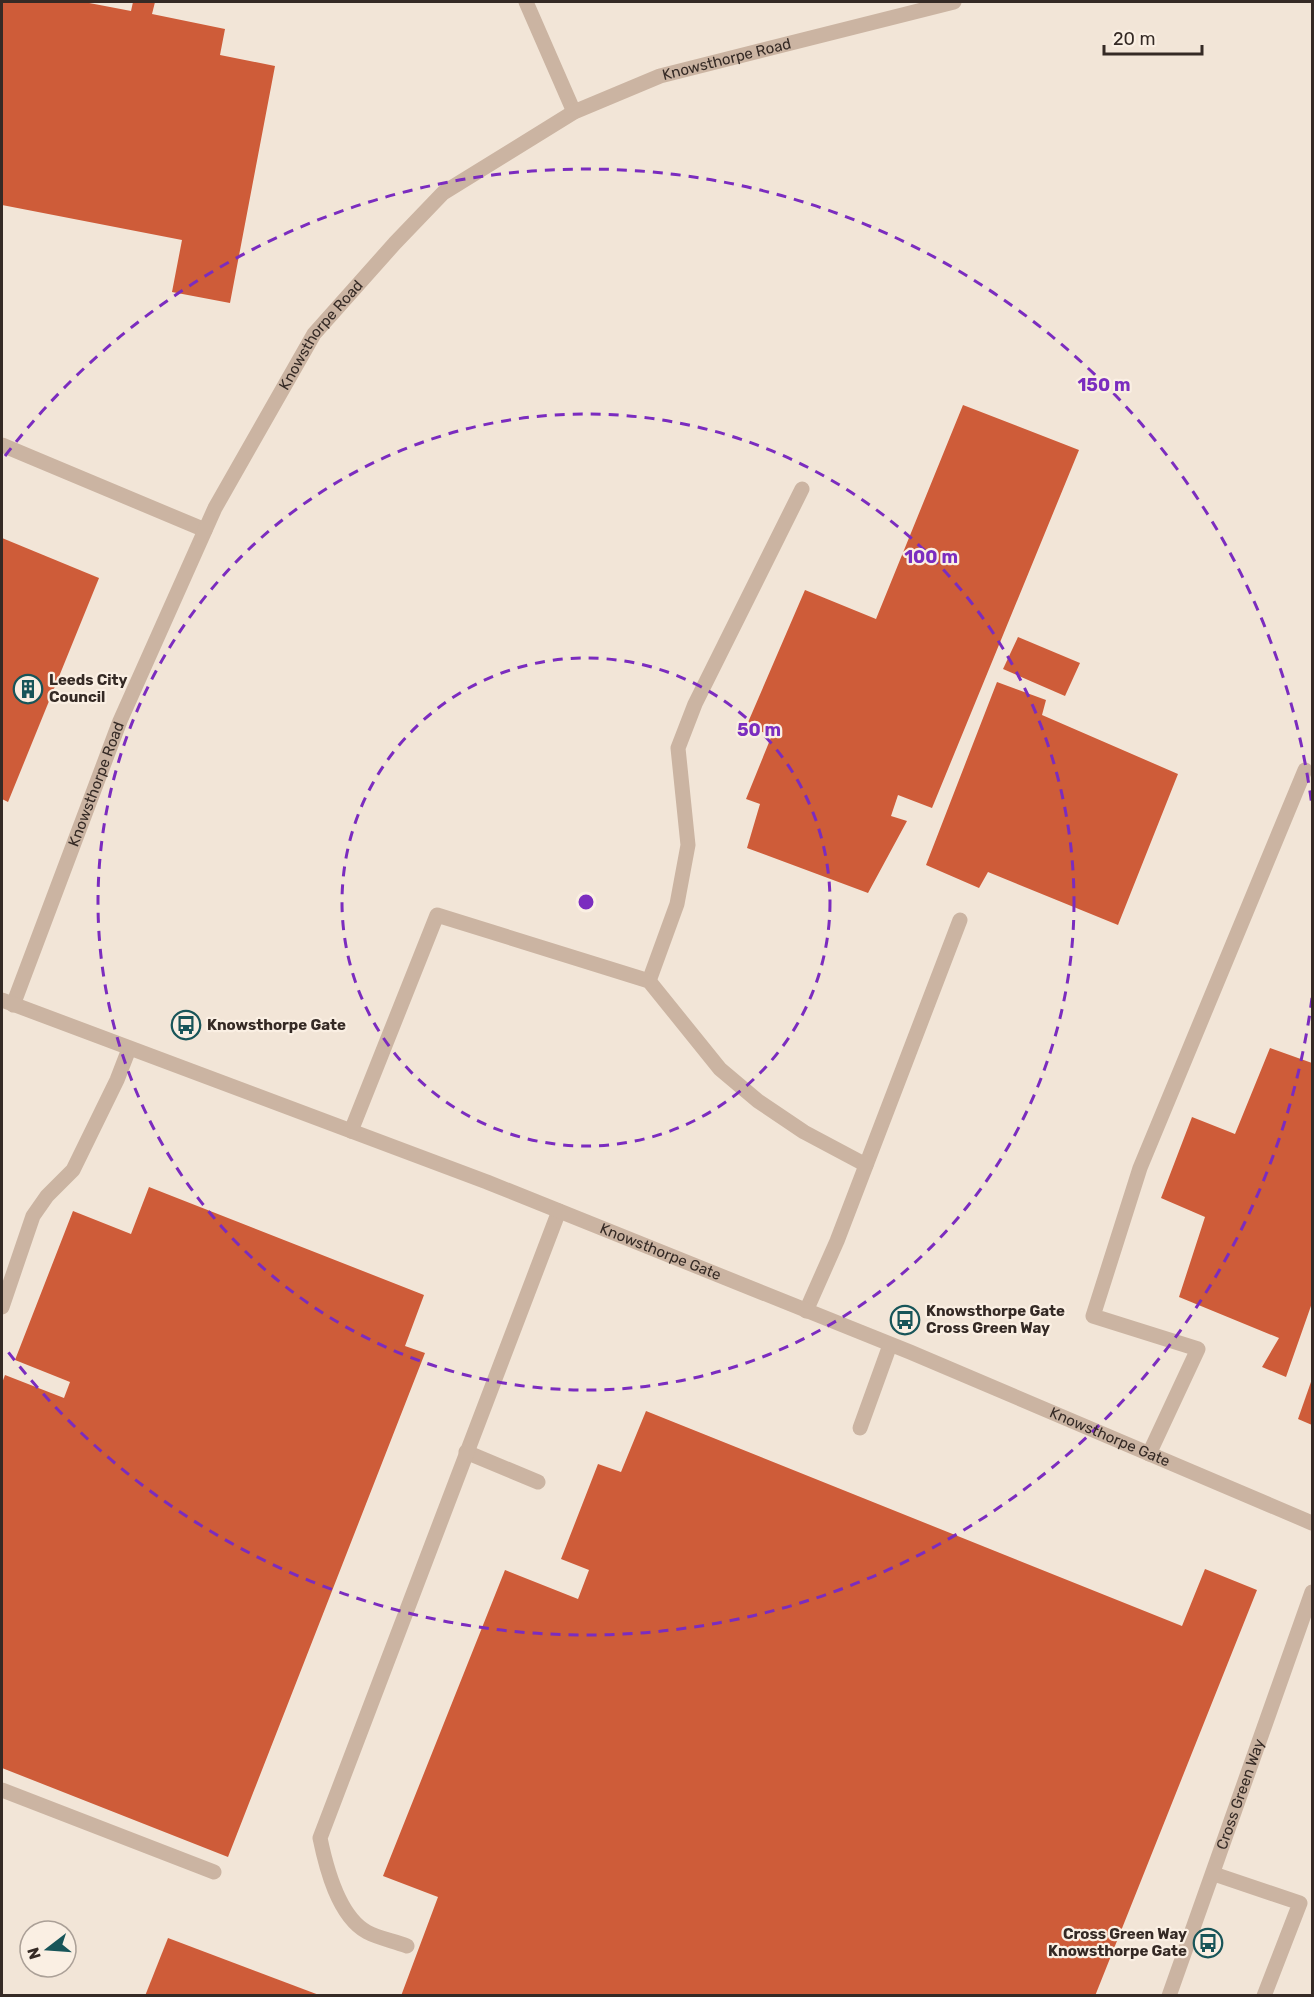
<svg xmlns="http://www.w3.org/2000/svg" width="1314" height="1997" viewBox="0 0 1314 1997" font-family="Rubik,sans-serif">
<rect width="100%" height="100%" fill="#f2e5d7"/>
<g fill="#ce5c39">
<polygon points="2,2 84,2 131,11 133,2 155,2 152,14 225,29 220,55 275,66 230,303 172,292 182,240 2,205"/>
<polygon points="963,405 1079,450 932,808 898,795 891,816 907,821 868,893 747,848 760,804 746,799 772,735 746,727 805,590 876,619"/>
<polygon points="2,538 99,578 8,802 2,799"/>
<polygon points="1018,637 1080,663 1065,696 1003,669"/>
<polygon points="997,682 1046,700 1042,715 1178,774 1118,925 988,872 979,888 926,865"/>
<polygon points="1270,1048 1312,1063 1312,1303 1286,1377 1262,1367 1279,1338 1179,1297 1205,1217 1161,1198 1192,1117 1235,1134"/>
<polygon points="149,1187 424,1295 405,1346 425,1353 228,1857 2,1768 2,1383 5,1375 64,1398 70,1382 15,1360 73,1211 131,1234"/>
<polygon points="1312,1379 1312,1425 1298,1419"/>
<polygon points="646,1411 1182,1626 1205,1569 1257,1590 1095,1996 401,1996 438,1897 383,1876 505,1570 578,1599 589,1570 561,1559 598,1464 621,1472"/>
<polygon points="168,1938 319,1995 319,1996 145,1996"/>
</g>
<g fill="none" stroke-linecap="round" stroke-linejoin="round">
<g stroke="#cbb4a2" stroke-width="15">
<polyline points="526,2 574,112"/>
<polyline points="2,445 205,530"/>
<polyline points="649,981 677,904 688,845 678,748 695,704 802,489"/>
<path id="s1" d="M 13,1005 L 120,721 L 215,508 L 314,334 L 395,243 L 443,193 L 574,112 L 660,76 L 954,2"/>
<polyline points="351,1131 437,915 649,981 720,1069 758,1101 804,1132 866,1165"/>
<polyline points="2,1307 33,1216 47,1196 73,1170 117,1080 129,1049"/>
<polyline points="806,1311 837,1241 960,920"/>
<polyline points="860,1428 890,1345"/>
<polyline points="466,1452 538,1482"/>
<polyline points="1149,1454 1198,1349 1093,1316 1140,1168 1305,770"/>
<polyline points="2,1790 214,1872"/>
<polyline points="1214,1874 1300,1903 1264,1996"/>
<path d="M 407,1946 C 394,1941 378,1938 367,1932 C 338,1916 326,1867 320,1838 L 559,1211"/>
</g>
<g stroke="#cbb4a2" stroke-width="15">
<path id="s2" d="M 2,1000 L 487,1182 L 910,1352 L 1312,1523"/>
<path id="s3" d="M 1169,1996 L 1312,1592"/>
</g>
</g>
<g fill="none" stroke="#7b2cbf" stroke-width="3" stroke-dasharray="10 8">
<circle cx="586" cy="902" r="244"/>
<circle cx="586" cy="902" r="488"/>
<path d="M1312 998A732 732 0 0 1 5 1348M5 456A732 732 0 0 1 1312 806"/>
</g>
<defs>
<g id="building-ring" transform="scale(1.5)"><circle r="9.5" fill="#faefe3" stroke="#185559" stroke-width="1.5"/><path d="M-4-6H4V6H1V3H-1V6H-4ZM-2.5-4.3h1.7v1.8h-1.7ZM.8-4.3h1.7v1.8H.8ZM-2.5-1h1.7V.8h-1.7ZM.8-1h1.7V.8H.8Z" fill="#185559"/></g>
<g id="bus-ring" transform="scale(1.5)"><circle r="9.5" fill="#faefe3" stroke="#185559" stroke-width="1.5"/><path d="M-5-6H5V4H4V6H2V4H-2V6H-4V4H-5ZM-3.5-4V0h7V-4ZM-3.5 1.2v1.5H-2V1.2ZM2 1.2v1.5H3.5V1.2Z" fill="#185559"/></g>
</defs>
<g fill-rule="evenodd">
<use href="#building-ring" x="28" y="689"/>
<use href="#bus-ring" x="186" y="1025"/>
<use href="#bus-ring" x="905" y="1320"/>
<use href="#bus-ring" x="1208" y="1943"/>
</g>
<g text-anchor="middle" stroke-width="4.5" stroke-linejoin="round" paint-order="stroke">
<g font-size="15" fill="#352a25" stroke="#faefe3">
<text dy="5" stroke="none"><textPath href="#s1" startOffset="1244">Knowsthorpe Road</textPath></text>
<text dy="5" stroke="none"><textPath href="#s1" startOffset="740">Knowsthorpe Road</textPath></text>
<text dy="5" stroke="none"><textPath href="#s1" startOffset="236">Knowsthorpe Road</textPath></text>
<text dy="5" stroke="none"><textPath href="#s2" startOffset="705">Knowsthorpe Gate</textPath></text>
<text dy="5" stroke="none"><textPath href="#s2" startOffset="1191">Knowsthorpe Gate</textPath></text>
<text dy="5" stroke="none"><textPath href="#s3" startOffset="214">Cross Green Way</textPath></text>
</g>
<g font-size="15" font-weight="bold" fill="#352a25" stroke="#faefe3" text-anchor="start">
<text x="49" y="685">Leeds City<tspan x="49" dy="17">Council</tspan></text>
<text x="207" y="1030">Knowsthorpe Gate</text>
<text x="926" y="1316">Knowsthorpe Gate<tspan x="926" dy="17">Cross Green Way</tspan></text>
<text x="1187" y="1939" text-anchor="end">Cross Green Way<tspan x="1187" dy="17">Knowsthorpe Gate</tspan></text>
</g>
</g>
<circle cx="586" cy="902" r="9" fill="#7b2cbf" stroke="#faefe3" stroke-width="3"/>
<g font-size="18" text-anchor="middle" font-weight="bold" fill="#7b2cbf" stroke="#faefe3" stroke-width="4.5" stroke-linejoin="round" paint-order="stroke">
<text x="1104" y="391">150 m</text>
<text x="931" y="563">100 m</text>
<text x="759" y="736">50 m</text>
</g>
<rect width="1314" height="1997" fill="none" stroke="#352a25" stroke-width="6"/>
<g transform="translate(48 1949) rotate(253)"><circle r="28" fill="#faefe3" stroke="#aba097" stroke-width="1.5"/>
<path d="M0-4.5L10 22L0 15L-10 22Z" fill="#185559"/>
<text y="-9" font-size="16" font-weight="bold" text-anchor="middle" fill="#352a25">N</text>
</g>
<path d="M1104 45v9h98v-9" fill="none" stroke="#352a25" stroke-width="3"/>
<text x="1113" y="45" font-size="18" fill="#352a25" stroke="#faefe3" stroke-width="4.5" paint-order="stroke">20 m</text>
</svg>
